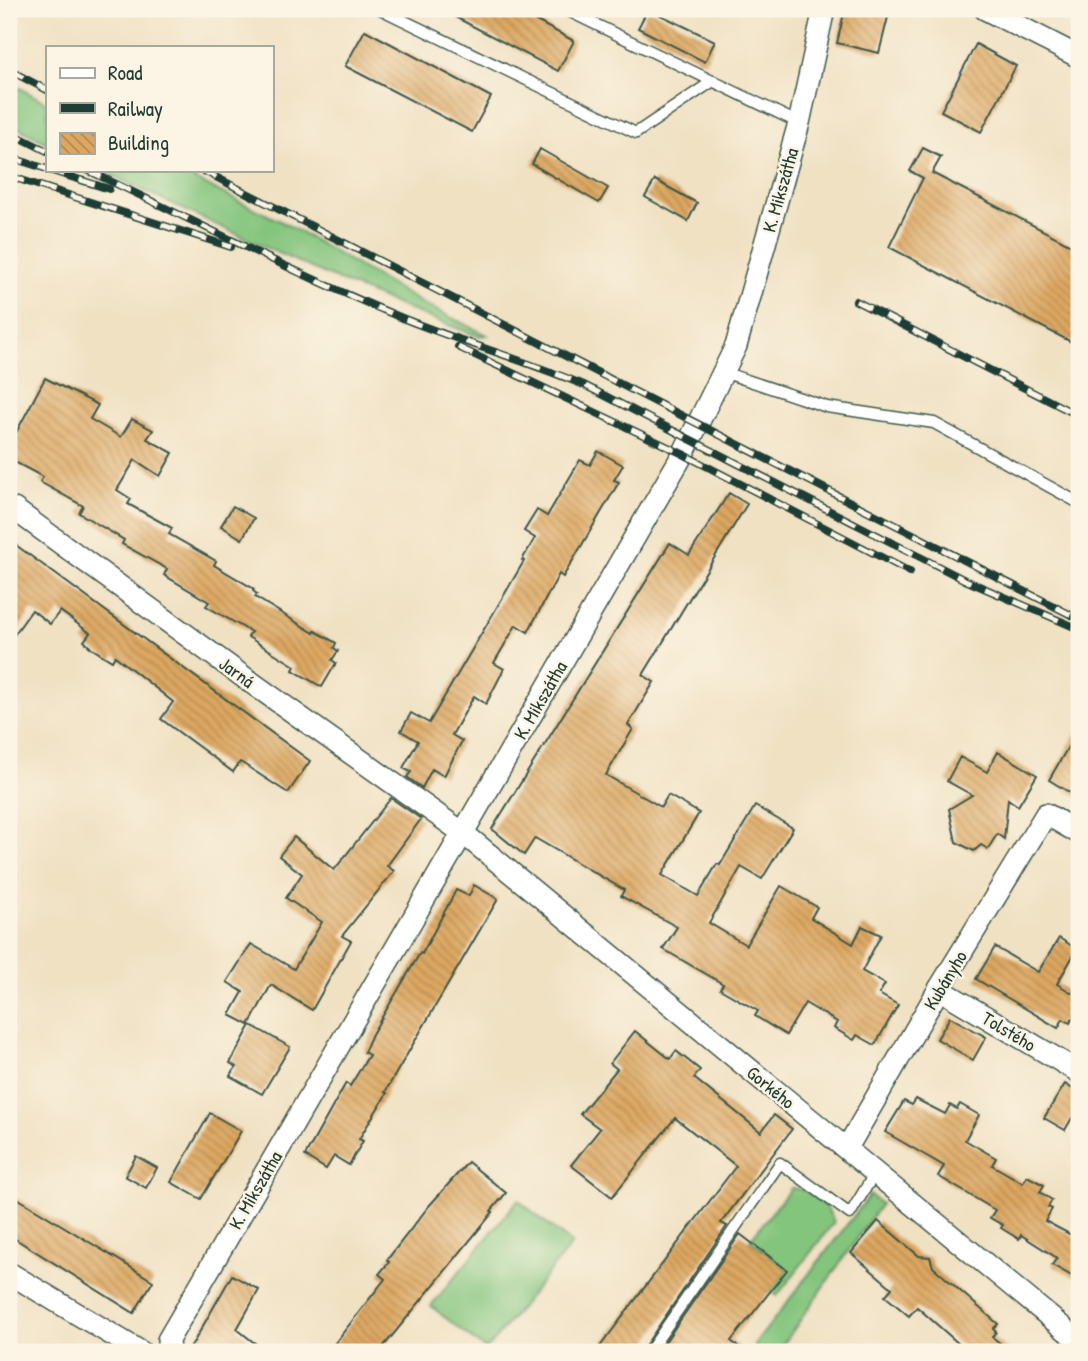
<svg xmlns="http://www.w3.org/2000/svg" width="1088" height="1361" viewBox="0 0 1088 1361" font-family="'Patrick Hand',sans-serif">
<defs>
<pattern id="building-back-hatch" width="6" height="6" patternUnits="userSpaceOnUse" patternTransform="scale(1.75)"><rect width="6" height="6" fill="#dda761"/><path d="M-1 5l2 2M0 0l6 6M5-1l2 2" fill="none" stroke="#b38951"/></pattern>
</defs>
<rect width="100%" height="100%" fill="#fcf5e5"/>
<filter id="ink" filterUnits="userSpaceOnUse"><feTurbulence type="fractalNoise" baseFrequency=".0143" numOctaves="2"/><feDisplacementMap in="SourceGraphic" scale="14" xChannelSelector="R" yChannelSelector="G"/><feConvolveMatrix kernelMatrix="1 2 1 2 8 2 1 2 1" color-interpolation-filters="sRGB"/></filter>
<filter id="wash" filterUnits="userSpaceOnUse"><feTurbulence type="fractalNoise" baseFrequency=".00686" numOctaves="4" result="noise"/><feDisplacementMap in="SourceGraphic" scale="28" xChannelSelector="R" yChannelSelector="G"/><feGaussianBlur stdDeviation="1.57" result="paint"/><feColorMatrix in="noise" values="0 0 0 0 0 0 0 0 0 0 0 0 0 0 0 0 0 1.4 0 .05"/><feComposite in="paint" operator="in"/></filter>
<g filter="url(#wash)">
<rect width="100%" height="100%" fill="#f0e1c3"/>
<g fill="#83c57d" stroke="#518158" stroke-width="2">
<polygon points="9,82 47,103 47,143 9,123"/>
<path d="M 100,170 L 175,170 L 286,224 L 425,305 L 487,335 L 478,336 C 349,289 224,228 100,170 Z"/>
<path d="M 791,1188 C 809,1188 828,1205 834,1222 L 777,1296 L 770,1291 L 787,1270 L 750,1240 Z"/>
<polygon points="870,1195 881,1204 778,1352 757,1352 755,1344"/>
<polygon points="518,1200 572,1244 486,1350 431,1306"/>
</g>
<g id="blocks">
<g fill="url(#building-back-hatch)">
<polygon points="440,9 514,9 574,41 558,71"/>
<polygon points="648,9 715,41 705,62 638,28"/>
<polygon points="845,9 890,9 879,53 837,43"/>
<polygon points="365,30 491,97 472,132 345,66"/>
<polygon points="976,44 1016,66 981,132 941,111"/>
<polygon points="923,148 941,157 932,173 1079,249 1079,346 889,247 923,178 910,171"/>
<polygon points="540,149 608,188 599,203 532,164"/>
<polygon points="655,180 697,203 688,221 645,197"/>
<polygon points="45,378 98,405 90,419 121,437 132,419 153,430 147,439 173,453 160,476 135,460 117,490 131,499 128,504 172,528 169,534 216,561 214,565 254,589 253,591 257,594 255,597 314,633 315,631 336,643 334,648 338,651 332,660 336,663 322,687 293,670 295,666 248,637 251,632 206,606 209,602 164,575 167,569 122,544 124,540 79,513 83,506 40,482 43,477 9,459 9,446"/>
<polygon points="598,451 623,465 614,480 619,482 563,577 559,574 528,632 516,625 494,663 504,669 486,704 474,696 452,735 462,741 444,776 432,769 422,788 407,777 411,772 403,768 418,741 401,731 411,713 429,723 524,561 522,560 535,538 524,531 537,510 547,516 580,460 590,465"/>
<polygon points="729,493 747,504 643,675 654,682 628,725 633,729 606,775 661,807 668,795 699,813 662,875 698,896 717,864 720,865 755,806 793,828 762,879 741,867 709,923 746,945 781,886 817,907 811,918 853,944 862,926 881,935 862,971 885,984 879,994 898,1005 875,1045 857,1035 854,1040 834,1028 837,1022 805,1003 786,1035 755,1016 758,1011 720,989 723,984 663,949 677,927 621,896 624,890 535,838 524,855 492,829 670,543 689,555"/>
<polygon points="233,506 254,518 242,539 221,526"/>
<polygon points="9,540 310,761 288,793 242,763 240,762 233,772 161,719 173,702 115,656 112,661 91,648 84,641 90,633 60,611 50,624 32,610 9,642"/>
<polygon points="1079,728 1079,798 1049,780"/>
<polygon points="998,752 1037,775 1018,806 1008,799 1004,839 997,834 988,849 981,845 974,851 956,842 949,809 972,795 947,781 960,757 987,772"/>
<polygon points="391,798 421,819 387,866 394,871 342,936 351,941 312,1010 271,985 249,1025 230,1015 243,992 227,982 251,944 294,969 322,922 286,898 302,874 279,856 294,837 334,870"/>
<polygon points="474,885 498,899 385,1092 387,1093 359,1139 363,1141 349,1165 334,1156 326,1169 305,1156 346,1083 350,1086 369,1055 364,1052 372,1034 420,953 422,954 456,890 469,896"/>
<polygon points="1059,938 1077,949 1057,984 1079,997 1079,1007 1070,1023 1063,1019 1058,1028 976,979 995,947 1038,972"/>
<polygon points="950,1017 986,1037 973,1060 937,1039"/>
<polygon points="251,1025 290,1047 262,1094 230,1076 236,1067 230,1063"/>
<polygon points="635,1031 670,1059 676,1051 700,1070 694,1078 761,1132 774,1115 792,1129 721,1223 727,1226 641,1352 596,1352 736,1166 675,1118 612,1197 571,1165 600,1129 580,1114 617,1069 610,1063"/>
<polygon points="1065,1084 1079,1093 1079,1106 1065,1130 1044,1118"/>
<polygon points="916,1099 945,1114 950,1105 957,1109 960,1104 979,1115 965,1140 996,1158 992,1165 1023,1183 1027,1176 1044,1185 1040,1192 1052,1200 1048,1207 1052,1209 1045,1221 1079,1239 1079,1280 1052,1265 1057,1258 1021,1235 1019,1239 1001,1228 1003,1225 990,1218 995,1210 938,1176 944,1166 885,1132 904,1101 912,1105"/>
<polygon points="210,1113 241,1131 201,1199 171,1182"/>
<polygon points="136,1156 157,1168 146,1188 125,1176"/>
<polygon points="468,1162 506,1193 491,1211 493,1212 379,1352 328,1352 385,1279 379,1274 389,1262 387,1260 429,1206"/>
<polygon points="9,1193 153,1281 134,1313 9,1235"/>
<polygon points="878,1221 919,1256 930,1257 933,1267 998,1324 993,1329 996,1332 992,1337 1012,1352 968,1352 917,1307 909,1316 885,1296 892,1288 851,1253"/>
<polygon points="740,1234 787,1270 731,1341 746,1352 658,1352"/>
<polygon points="232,1275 259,1290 237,1329 266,1352 188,1352"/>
</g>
</g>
</g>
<g filter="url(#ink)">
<use href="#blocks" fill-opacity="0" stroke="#3e5649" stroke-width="2"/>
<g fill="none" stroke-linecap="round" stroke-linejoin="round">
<g stroke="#3e5649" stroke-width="13">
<g id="service">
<polyline points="380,9 636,133 713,81"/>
<polyline points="564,9 799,123"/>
<polyline points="723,372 827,407 934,423 1079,503"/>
<polyline points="649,1352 780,1163 850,1214 876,1171"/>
</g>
</g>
<g stroke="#3e5649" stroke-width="24">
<g id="minor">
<polyline points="985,9 1079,57"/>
<polyline points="9,517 14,509 245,678 463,833 1079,1341"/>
<polyline points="939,989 1079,1072"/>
<polyline points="847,1148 939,989 1046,814 1079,833"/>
<polyline points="9,1273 141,1352"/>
<polyline points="169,1352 168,1340 683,454 736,346 799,123 824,9"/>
</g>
</g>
<use href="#service" stroke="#fff" stroke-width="10"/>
<use href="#minor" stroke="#fff" stroke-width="21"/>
<g stroke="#1f3d34" stroke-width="8">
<g id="rail">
<polyline points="9,70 47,90"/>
<polyline points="9,132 47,151"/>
<polyline points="9,157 47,169"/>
<polyline points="49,170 109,189"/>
<path d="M 87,170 C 189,218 291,272 395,315 C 457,341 522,359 584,385 L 965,580 L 1079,629"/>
<polyline points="202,170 1079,619"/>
<polyline points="9,176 231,247"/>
<polyline points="856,301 1079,416"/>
<polyline points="458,347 683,454 910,572"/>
</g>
</g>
<use href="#rail" stroke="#fcf5e5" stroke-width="5" stroke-dasharray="16" stroke-linecap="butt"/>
</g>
</g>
<g text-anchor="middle" stroke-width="5" stroke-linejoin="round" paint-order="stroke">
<g font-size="19" fill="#1f3d34" stroke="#fcf5e5">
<text transform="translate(780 190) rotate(-74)" y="7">K. Mikszátha</text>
<text transform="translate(237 672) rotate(36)" y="7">Jarná</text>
<text transform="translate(540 700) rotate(-60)" y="7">K. Mikszátha</text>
<text transform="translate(945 980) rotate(-59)" y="7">Kubányho</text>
<text transform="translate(1009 1031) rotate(31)" y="7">Tolstého</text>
<text transform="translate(771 1087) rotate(39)" y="7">Gorkého</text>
<text transform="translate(255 1190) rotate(-60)" y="7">K. Mikszátha</text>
</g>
</g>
<rect width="1088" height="1361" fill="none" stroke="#fcf5e5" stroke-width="35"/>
<rect x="46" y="46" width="228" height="126" fill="#fcf5e5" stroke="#a4ab9e" stroke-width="2"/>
<rect x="60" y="68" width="35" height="10" fill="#ffffff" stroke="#a4ab9e" stroke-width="2"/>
<text x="108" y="80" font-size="21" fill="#1f3d34">Road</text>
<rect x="60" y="103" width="35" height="10" fill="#1f3d34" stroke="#a4ab9e" stroke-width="2"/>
<text x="108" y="116" font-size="21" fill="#1f3d34">Railway</text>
<rect x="60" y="133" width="35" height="21" fill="url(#building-back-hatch)" stroke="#a4ab9e" stroke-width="2"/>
<text x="108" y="150" font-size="21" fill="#1f3d34">Building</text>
</svg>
